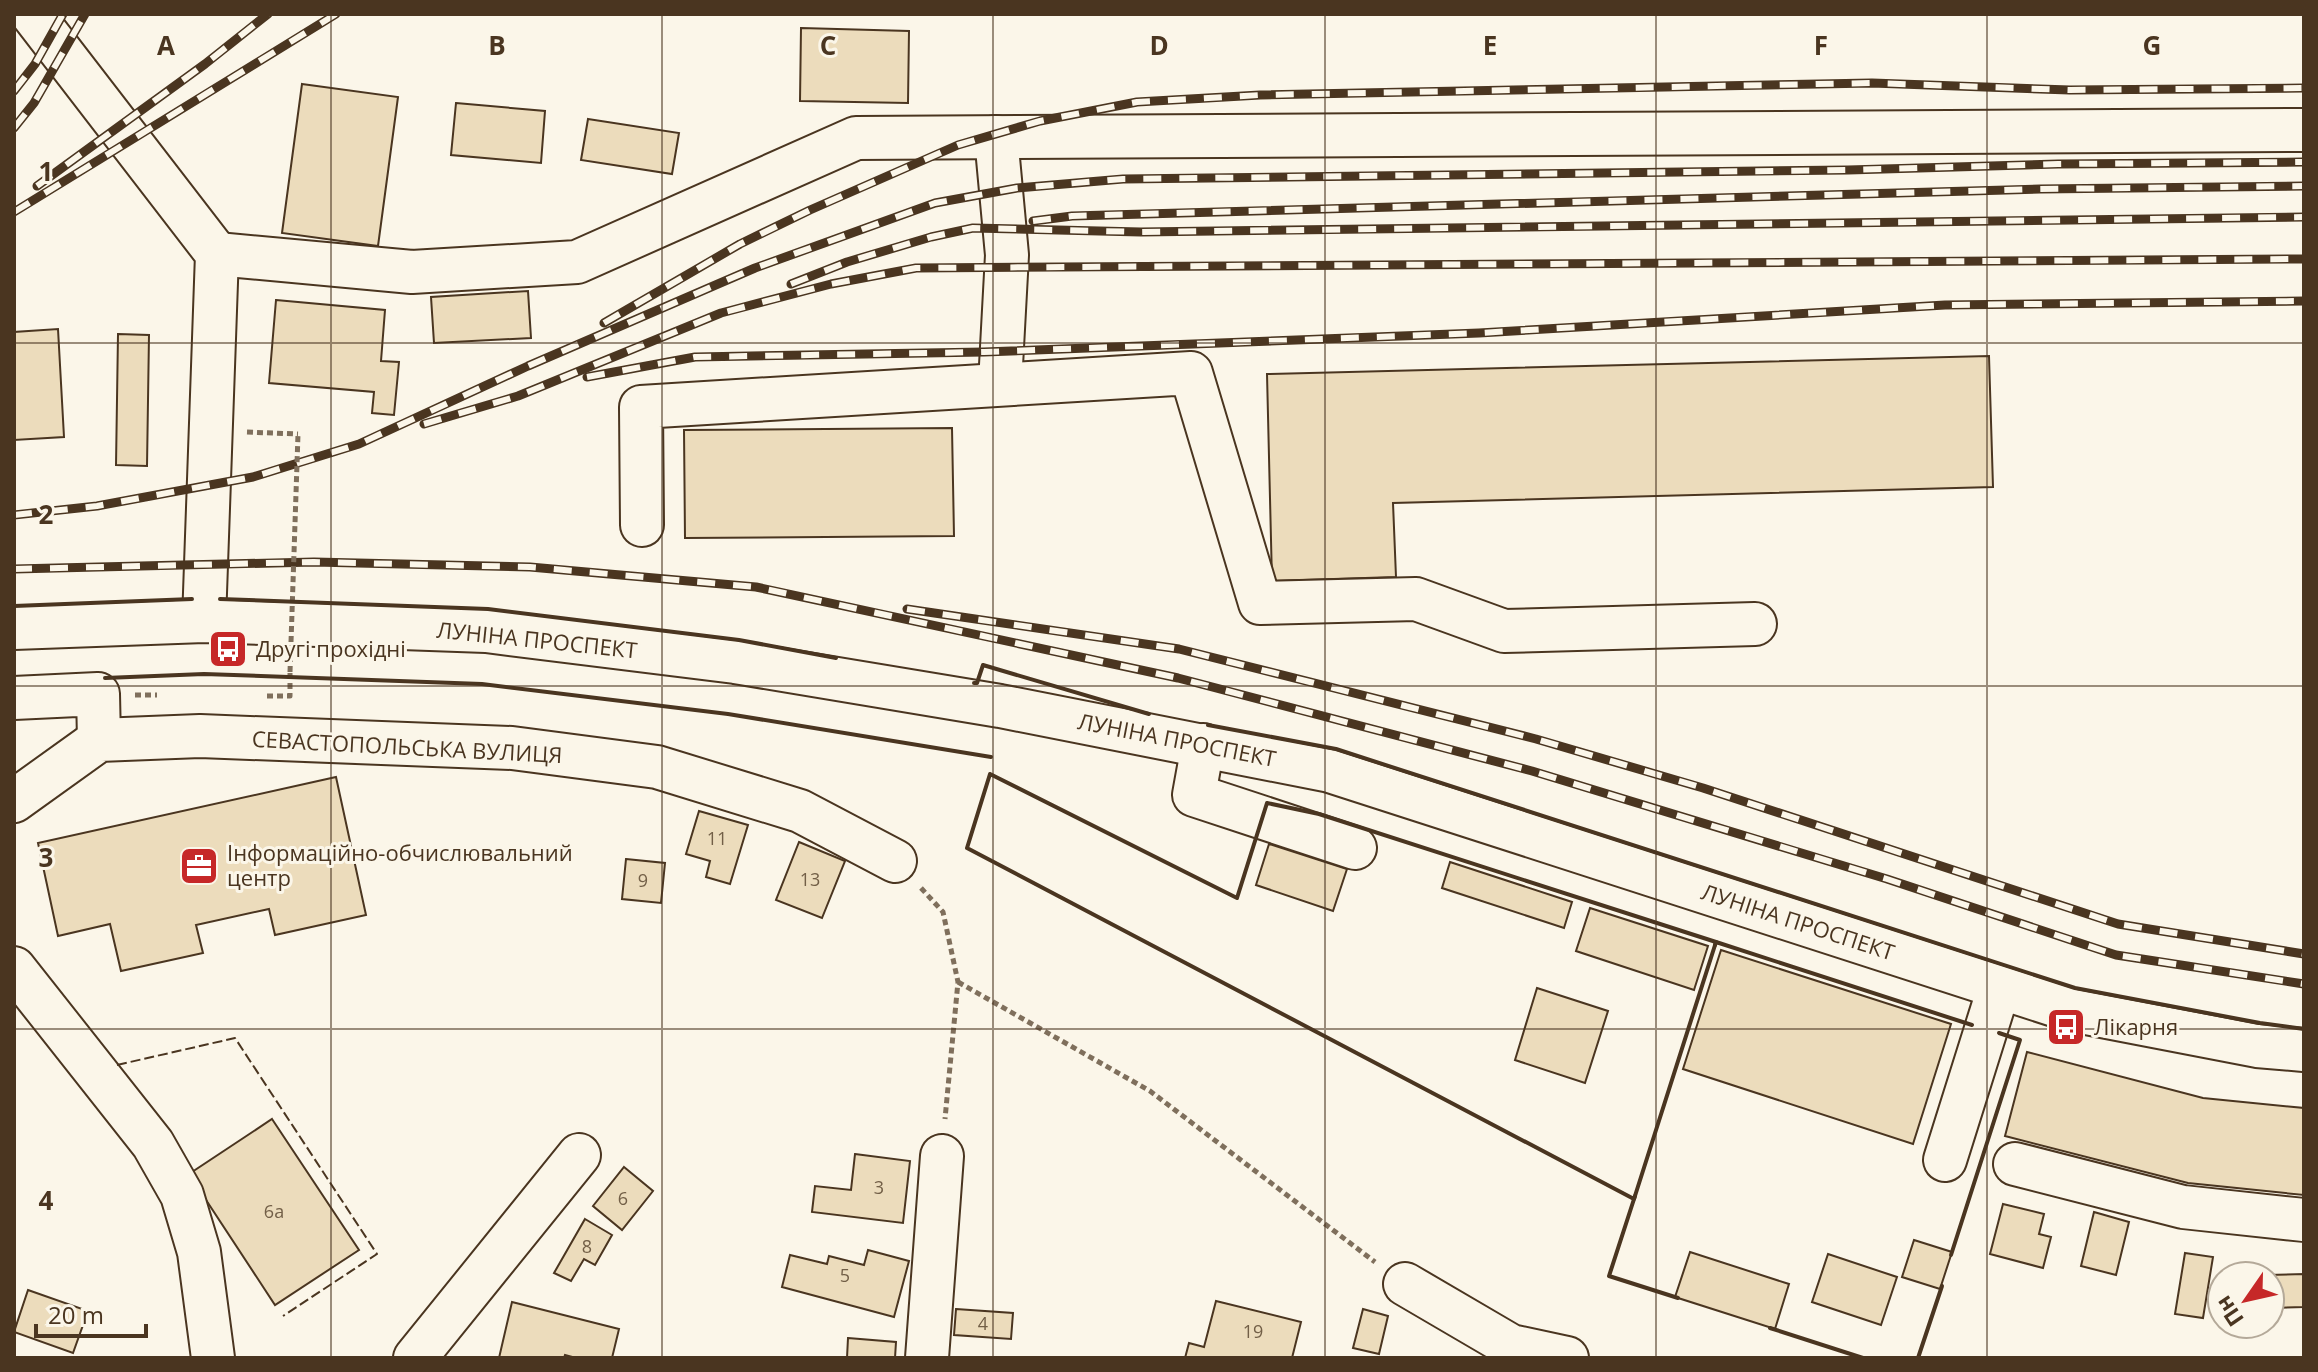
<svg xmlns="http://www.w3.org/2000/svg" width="2318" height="1372" viewBox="0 0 2318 1372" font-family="'Open Sans',sans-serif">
<rect width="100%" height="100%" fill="#fbf6e9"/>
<g fill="#ecdcbc" stroke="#4a3520" stroke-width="2">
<polygon points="801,28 909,31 908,103 800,101"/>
<polygon points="302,84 398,97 378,246 282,233"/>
<polygon points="456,103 545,111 541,163 451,155"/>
<polygon points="588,119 679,133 672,174 581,160"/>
<polygon points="528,291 531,338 434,343 431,297"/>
<polygon points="276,300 385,310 381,361 399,362 394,415 372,413 374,392 269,383"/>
<polygon points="58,329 64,437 14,440 14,332"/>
<polygon points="118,334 149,335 147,466 116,465"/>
<polygon points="1989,356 1993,487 1393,503 1396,577 1272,581 1267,374"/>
<polygon points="952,428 954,536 685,538 684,430"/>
<polygon points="336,777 366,915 275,935 269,909 196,925 203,953 121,971 110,924 58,936 38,843"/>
<polygon points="699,811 748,825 730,884 706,877 710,861 686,854"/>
<polygon points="799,842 845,861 822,918 776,900"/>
<polygon points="1269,844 1347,869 1333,911 1256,885"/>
<polygon points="626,859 665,863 661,903 622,899"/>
<polygon points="1450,862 1572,902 1564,928 1442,888"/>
<polygon points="1590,908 1708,946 1694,990 1576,951"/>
<polygon points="1721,950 1951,1024 1913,1144 1683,1069"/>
<polygon points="1537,988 1608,1011 1585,1083 1515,1060"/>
<polygon points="2027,1052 2203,1098 2304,1108 2304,1195 2188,1183 2005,1136"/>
<polygon points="272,1119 359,1250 275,1305 189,1174"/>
<polygon points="855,1154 910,1161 903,1223 812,1212 815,1186 851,1190"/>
<polygon points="624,1167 653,1191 622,1230 593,1206"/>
<polygon points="2003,1204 2044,1214 2039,1234 2051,1237 2043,1268 1990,1254"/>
<polygon points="2094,1212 2129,1222 2116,1275 2081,1266"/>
<polygon points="585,1219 612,1235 595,1265 584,1259 571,1281 554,1273"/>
<polygon points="1914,1240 1952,1252 1940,1289 1902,1277"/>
<polygon points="868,1250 909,1261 894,1317 782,1287 790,1255 827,1264 829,1256 864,1265"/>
<polygon points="1690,1252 1789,1284 1775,1329 1675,1297"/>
<polygon points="2185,1253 2213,1257 2203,1318 2175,1314"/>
<polygon points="1828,1254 1897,1277 1881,1325 1812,1302"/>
<polygon points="2304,1274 2304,1307 2270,1308 2270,1276 2267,1275"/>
<polygon points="28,1290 88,1311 73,1353 14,1332"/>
<polygon points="1216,1301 1301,1322 1292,1358 1185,1358 1189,1343 1204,1347"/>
<polygon points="512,1302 619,1329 612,1358 576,1358 565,1355 564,1358 499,1358"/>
<polygon points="956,1309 1013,1313 1011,1339 954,1335"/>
<polygon points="1363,1309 1388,1316 1379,1354 1353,1348"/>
<polygon points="848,1338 896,1342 895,1358 847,1358"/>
</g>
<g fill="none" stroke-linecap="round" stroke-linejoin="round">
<g stroke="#4a3520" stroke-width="46">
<g id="minor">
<polyline points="32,14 217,254 204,621"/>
<polyline points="996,137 1007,255 1000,384"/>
<polyline points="217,254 412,272 577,262 856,138 2304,130"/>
<polyline points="642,525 641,407 1191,373 1260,603 1416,599 1504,631 1755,624"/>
<polyline points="14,628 204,621 486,631 735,662 1000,706 1330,771 2070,1010 2257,1046 2304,1050"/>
<polyline points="14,698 98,694 99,740"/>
<polyline points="1203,745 1194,795 1355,848"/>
<polyline points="14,801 99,740 200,736 512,748 657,767 800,811 895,861"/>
<polyline points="14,968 153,1144 182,1195 199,1252 213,1358"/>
<polyline points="1945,1160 1999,988"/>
<polyline points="2015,1164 2183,1207 2304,1220"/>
<polyline points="1405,1284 1511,1346 1567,1358"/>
<polyline points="415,1358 579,1155"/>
<polyline points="927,1358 942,1156"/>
</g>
</g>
<g stroke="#7f6f5c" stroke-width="5" stroke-dasharray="6 4" stroke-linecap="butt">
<polyline points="247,432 298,434"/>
<polyline points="135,695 157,695"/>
<polyline points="267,696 290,696 290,672"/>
<polyline points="921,888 943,912 958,982 945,1119"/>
<polyline points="958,982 1150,1091 1375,1262"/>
</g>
<use href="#minor" stroke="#fbf6e9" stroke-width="42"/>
<g stroke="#4a3520" stroke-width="9">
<g id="rail">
<polyline points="14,91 35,64 63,14"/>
<polyline points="14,128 34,103 85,14"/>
<polyline points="37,186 205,64 268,14"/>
<polyline points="14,212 336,14"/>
<polyline points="1033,221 1072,216 2040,189 2304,186"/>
<polyline points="791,284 847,262 931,237 973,228 1141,232 2304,217"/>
<polyline points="604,323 740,244 810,210 958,145 1040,121 1137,102 1260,95 1872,83 2070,90 2304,88"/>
<polyline points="587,377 695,357 984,352 1479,333 1945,305 2304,301"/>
<polyline points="424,424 518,396 721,313 831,284 916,268 2304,259"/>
<polyline points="14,515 97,506 253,477 359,444 528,366 755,268 935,203 1017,188 1123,179 1848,170 2058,164 2304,162"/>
<polyline points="14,569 314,562 530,567 756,587 1178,678 1532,771 1887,879 2116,955 2304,984"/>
<polyline points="907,609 1179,649 1536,739 1703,788 2118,924 2304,954"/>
</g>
</g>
<use href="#rail" stroke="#fbf6e9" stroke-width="6" stroke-dasharray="18" stroke-linecap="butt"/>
<polyline stroke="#7f6f5c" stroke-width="5" stroke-dasharray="6 4" stroke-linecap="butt" points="290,672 298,434"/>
<polyline stroke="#4a3520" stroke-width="2" stroke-dasharray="10 4" stroke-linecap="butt" points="117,1065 235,1038 377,1254 283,1316"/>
<g stroke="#4a3520" stroke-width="4">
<polyline points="220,599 488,609 739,640 836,658"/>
<polyline points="14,606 192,599"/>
<polyline points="105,678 204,674 482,684 728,714 991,757"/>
<polyline points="974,683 977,683 983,665 1149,714"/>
<polyline points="1208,725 1336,749 2075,988 2260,1023 2304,1029"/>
<polygon points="990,774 1237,898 1267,803 1319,814 1716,942 1634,1199 967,848"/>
<polyline points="1715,945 1716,942 1972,1025"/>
<polyline points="1635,1196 1609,1276 1678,1298"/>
<polyline points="1951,1255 2020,1040 1999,1033"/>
<polyline points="1770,1328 1863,1358"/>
<polyline points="1918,1358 1942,1286"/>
</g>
</g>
<path fill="none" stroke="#4a3520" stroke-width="2" stroke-opacity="0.55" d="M 331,14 L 331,1358M 662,14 L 662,1358M 993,14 L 993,1358M 1325,14 L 1325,1358M 1656,14 L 1656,1358M 1987,14 L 1987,1358M 14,343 L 2304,343M 14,686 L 2304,686M 14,1029 L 2304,1029"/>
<defs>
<g id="bus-square" transform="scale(2)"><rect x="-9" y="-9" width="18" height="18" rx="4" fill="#c62828" stroke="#fbf6e9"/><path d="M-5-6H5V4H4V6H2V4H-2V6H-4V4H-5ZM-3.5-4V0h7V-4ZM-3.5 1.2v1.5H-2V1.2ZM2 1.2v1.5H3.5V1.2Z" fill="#fff"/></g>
<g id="office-square" transform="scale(2)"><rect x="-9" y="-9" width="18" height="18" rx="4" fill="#c62828" stroke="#fbf6e9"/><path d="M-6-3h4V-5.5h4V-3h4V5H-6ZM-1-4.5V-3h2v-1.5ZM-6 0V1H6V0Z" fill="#fff"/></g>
</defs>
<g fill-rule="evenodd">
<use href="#bus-square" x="228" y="649"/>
<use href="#office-square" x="199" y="866"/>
<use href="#bus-square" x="2066" y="1027"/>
</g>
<g text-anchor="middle" stroke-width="6" stroke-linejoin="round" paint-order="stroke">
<g font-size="18" fill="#725f47">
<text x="717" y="845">11</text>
<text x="810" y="886">13</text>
<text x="643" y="887">9</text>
<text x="879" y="1194">3</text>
<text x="623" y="1205">6</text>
<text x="274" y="1218">6а</text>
<text x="587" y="1253">8</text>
<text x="845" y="1282">5</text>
<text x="983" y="1330">4</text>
<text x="1253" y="1338">19</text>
</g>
<g font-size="22" fill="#4a3520" stroke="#fbf6e9">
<text transform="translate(537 640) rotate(6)" y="8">ЛУНІНА ПРОСПЕКТ</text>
<text transform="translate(1177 740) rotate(11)" y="8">ЛУНІНА ПРОСПЕКТ</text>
<text transform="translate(407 747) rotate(3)" y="8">СЕВАСТОПОЛЬСЬКА ВУЛИЦЯ</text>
<text transform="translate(1798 922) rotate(18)" y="8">ЛУНІНА ПРОСПЕКТ</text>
</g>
<g font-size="22" fill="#4a3520" stroke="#fbf6e9" text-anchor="start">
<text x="256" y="657">Другі прохідні</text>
<text x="227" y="861">Інформаційно-обчислювальний<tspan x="227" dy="25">центр</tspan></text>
<text x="2094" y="1035">Лікарня</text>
</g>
</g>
<g font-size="26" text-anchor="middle" font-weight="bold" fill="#4a3520" stroke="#fbf6e9" stroke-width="6" stroke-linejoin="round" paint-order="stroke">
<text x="166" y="55">A</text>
<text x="497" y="55">B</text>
<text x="828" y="55">C</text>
<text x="1159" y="55">D</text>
<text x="1490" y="55">E</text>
<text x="1821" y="55">F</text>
<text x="2152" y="55">G</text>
<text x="46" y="181">1</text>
<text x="46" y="524">2</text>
<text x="46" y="867">3</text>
<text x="46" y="1210">4</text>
</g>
<rect width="2318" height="1372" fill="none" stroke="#4a3520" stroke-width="32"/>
<g transform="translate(2246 1300) rotate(236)"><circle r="38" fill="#fbf6e9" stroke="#b4a999" stroke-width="2"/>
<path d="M0-6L14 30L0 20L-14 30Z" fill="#c62828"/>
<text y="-12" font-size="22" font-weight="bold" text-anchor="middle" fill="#4a3520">Пн</text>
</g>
<path d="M36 1324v12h110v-12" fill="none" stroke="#4a3520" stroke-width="4"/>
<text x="48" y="1324" font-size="24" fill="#4a3520" stroke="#fbf6e9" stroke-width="6" paint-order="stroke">20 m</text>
</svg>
